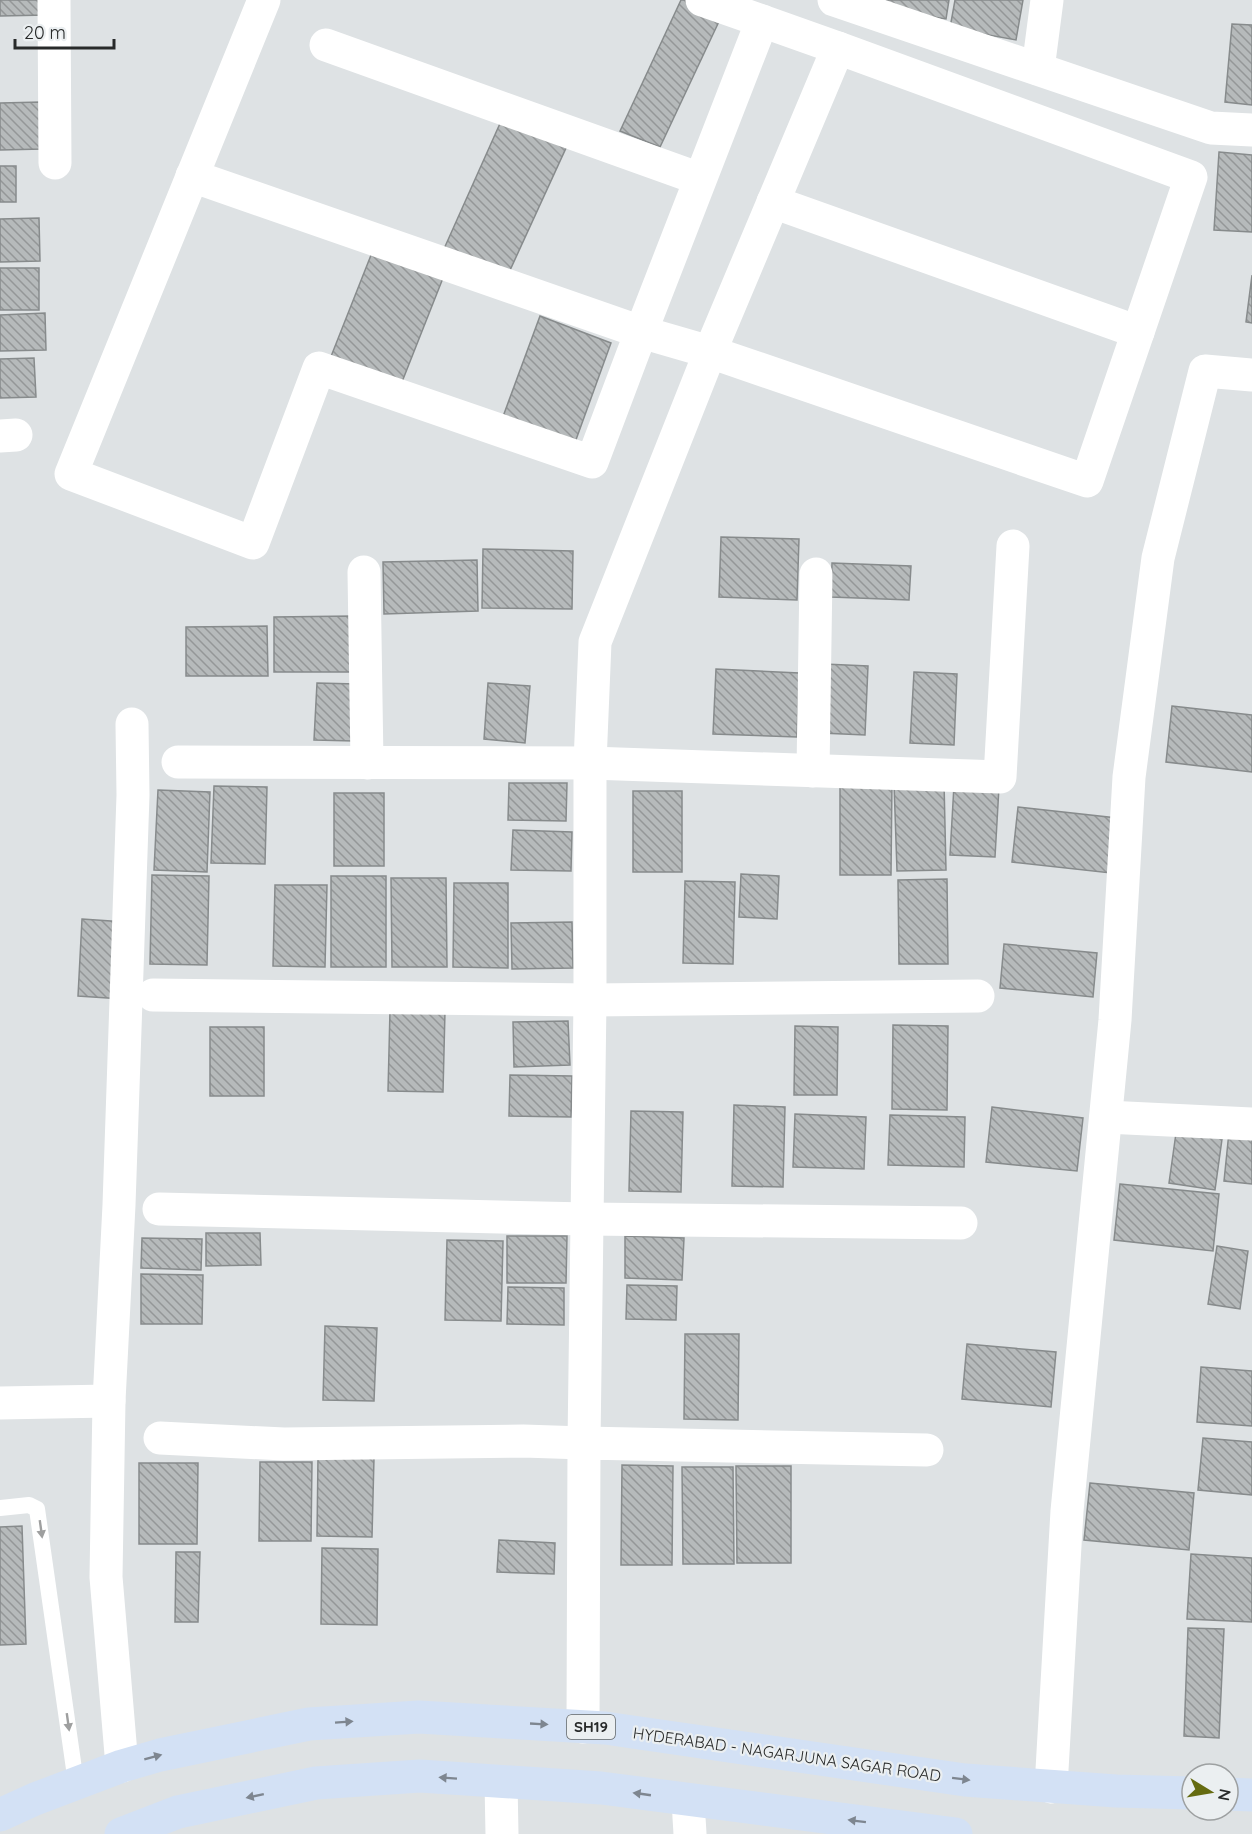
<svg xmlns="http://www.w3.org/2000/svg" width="1252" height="1834" viewBox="0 0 1252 1834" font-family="Quicksand,sans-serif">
<defs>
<pattern id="building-back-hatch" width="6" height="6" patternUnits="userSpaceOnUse" patternTransform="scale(1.5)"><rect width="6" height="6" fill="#b6babb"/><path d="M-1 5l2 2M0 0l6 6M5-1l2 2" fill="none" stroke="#949798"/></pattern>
</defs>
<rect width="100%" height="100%" fill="#dee2e4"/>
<g fill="url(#building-back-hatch)" stroke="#878b8c" stroke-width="1.5">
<polygon points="0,0 46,0 46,15 0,16"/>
<polygon points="681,0 693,0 723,13 660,147 620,131"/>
<polygon points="880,0 949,0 946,19 879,8"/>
<polygon points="955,0 1023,0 1016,40 950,28"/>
<polygon points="1232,24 1252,25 1252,105 1225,102"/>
<polygon points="41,102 42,149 0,150 0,103"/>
<polygon points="502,119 566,148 506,279 443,251"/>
<polygon points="1219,152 1252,155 1252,232 1214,230"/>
<rect x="0" y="166" width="16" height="36"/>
<polygon points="39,218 40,261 0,262 0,219"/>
<polygon points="375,245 445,273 398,392 328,364"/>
<rect x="0" y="268" width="39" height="42"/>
<polygon points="1252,275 1252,323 1246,322"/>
<polygon points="45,313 46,350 0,351 0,315"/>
<polygon points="540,316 611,343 573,448 501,422"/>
<polygon points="34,358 36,397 0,398 0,359"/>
<polygon points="721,537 799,539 797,600 719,597"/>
<polygon points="483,549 573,551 572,609 482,608"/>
<polygon points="477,560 478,611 384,614 383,562"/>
<polygon points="832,563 911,566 909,600 831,597"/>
<polygon points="352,616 352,672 274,672 274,617"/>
<polygon points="267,626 268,676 186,676 186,627"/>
<polygon points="824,664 868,666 865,735 821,733"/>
<polygon points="716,669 799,673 797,737 713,734"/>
<polygon points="914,672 957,674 954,745 910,743"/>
<polygon points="317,683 356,684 354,741 314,740"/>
<polygon points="488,683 530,686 525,743 484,739"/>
<polygon points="1172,706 1252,715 1252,772 1166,762"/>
<polygon points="840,781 892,781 891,875 840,875"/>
<polygon points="944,782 946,870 897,871 894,783"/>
<polygon points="509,783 567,783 566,821 508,820"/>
<polygon points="954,785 999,787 995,857 950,855"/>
<polygon points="214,786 267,787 265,864 211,863"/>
<polygon points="158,790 210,792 207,872 154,870"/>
<rect x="633" y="791" width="49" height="81"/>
<rect x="334" y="793" width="50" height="73"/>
<polygon points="1018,807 1117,818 1111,873 1012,862"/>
<polygon points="513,830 572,832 571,871 511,870"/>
<polygon points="741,874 779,876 777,919 739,917"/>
<polygon points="152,875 209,876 207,965 150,964"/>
<rect x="331" y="876" width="55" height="91"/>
<polygon points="391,878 446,878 447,967 392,967"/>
<polygon points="947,879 948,964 899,964 898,880"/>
<polygon points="685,881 735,882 733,964 683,963"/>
<polygon points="454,883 508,883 508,968 453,967"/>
<polygon points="275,885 327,885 325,967 273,966"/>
<polygon points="82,919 125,922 122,999 78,996"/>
<polygon points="572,922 573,968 512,969 511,923"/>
<polygon points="1004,944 1097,953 1093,997 1000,988"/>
<polygon points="390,1010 445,1011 443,1092 388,1091"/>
<polygon points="568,1021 570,1065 514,1067 513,1022"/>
<polygon points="893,1025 948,1026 947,1110 892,1109"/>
<polygon points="795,1026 838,1027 837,1095 794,1095"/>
<rect x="210" y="1027" width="54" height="69"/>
<polygon points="510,1075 572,1076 571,1117 509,1116"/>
<polygon points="734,1105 785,1107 783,1187 732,1186"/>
<polygon points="992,1107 1083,1118 1077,1171 986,1162"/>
<polygon points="631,1111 683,1112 681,1192 629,1191"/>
<polygon points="795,1114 866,1117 864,1169 793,1167"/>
<polygon points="890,1115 965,1117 964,1167 888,1165"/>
<polygon points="1177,1126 1223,1132 1215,1190 1169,1183"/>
<polygon points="1229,1132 1252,1135 1252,1184 1224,1181"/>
<polygon points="1120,1184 1219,1194 1213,1251 1114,1240"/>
<polygon points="206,1233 260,1233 261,1265 206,1266"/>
<polygon points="507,1236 567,1236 566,1283 507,1283"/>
<polygon points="625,1236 684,1238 682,1280 625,1278"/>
<polygon points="142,1238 202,1239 201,1270 141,1268"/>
<polygon points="447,1240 503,1241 501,1321 445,1320"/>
<polygon points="1217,1246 1248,1251 1240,1309 1208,1304"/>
<polygon points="141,1274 203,1275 202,1324 141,1324"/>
<polygon points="627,1285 677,1286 676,1320 626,1319"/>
<polygon points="508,1287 564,1288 564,1325 507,1324"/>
<polygon points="325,1326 377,1328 374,1401 323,1400"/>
<polygon points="685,1334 739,1334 738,1420 684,1419"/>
<polygon points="967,1344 1056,1352 1051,1407 962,1399"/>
<polygon points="1201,1367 1252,1371 1252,1426 1197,1422"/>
<polygon points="1203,1438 1252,1442 1252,1495 1198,1490"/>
<polygon points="318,1457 374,1458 372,1537 317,1536"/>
<polygon points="260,1462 312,1462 311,1541 259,1541"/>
<polygon points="139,1463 198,1463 197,1544 139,1544"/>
<polygon points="622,1465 673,1466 672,1565 621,1565"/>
<polygon points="736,1466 791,1466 791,1563 737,1563"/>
<polygon points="682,1467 733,1467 734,1564 683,1564"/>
<polygon points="1090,1483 1194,1493 1189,1550 1084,1540"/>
<polygon points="22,1526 26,1644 0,1645 0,1527"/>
<polygon points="499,1540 555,1543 554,1574 497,1572"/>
<polygon points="322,1548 378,1549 377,1625 321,1624"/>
<polygon points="176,1552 200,1552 198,1622 175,1622"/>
<polygon points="1191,1554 1252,1558 1252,1622 1187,1619"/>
<polygon points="1188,1628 1224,1629 1219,1738 1184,1736"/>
</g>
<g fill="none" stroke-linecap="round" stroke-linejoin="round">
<polyline stroke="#fff" stroke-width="16" points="0,1508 29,1505 37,1509 76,1783"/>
<g stroke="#fff" stroke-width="33">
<polyline points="54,0 55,163"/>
<polyline points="264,0 71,474 253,543 319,368 592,462 641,332 762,21 702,0"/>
<polyline points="834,0 1211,128 1252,130"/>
<polyline points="762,21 838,48"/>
<polyline points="326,45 700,179"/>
<polyline points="1038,69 1047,0"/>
<polyline points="773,202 1138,332"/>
<polyline points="0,436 16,435"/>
<polyline points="364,572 367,763"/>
<polyline points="178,762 590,763 1000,777 1013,546"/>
<polyline points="813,771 816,574"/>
<polyline points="153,995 590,1000 978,996"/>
<polyline points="1106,1117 1252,1124"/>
<polyline points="159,1209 587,1219 961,1223"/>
<polyline points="0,1403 109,1401"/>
<polyline points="160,1438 284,1444 523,1441 584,1443 590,1000 590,763 595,642 710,352 838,48 1191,177 1087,481 710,352 641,332 192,176"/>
<polyline points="583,1727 584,1443 927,1450"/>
<polyline points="122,1766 106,1577 109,1401 119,1205 133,795 132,724"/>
<polyline points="501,1782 502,1834"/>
<polyline points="1051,1787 1067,1511 1115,1020 1129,777 1158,558 1205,371 1252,375"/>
<polyline points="688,1800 690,1834"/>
</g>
<g stroke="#d3e1f5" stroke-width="33">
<polyline points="1228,1794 1252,1795"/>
<polyline points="0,1815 35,1799 122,1766 160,1755 309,1724 419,1717 605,1728 965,1780 1116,1791 1192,1793"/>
<polyline points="121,1834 178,1812 316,1783 420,1776 601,1788 956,1834"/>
</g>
</g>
<defs><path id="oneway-solid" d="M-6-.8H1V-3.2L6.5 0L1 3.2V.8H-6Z" transform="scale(1.5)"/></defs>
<g fill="#9e9f9f">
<use href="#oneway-solid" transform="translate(41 1529) rotate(82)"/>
<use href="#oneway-solid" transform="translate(68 1722) rotate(82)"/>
</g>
<g fill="#7e8690">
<use href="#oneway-solid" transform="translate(344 1722) rotate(-4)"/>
<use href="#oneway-solid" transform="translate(539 1724) rotate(3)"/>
<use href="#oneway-solid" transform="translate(153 1757) rotate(-15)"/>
<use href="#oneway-solid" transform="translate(448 1778) rotate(-176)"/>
<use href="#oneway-solid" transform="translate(961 1779) rotate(7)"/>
<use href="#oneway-solid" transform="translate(642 1794) rotate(-172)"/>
<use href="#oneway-solid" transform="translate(255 1796) rotate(168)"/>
<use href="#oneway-solid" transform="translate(857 1821) rotate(-173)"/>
</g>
<g text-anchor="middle" stroke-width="4.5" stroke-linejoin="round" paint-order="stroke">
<rect fill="#ebeff1" stroke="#626566" stroke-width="1.5" x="567" y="1715" width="48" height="24" rx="4.5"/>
<g font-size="15" font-weight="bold" fill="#282a2a">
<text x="591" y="1732">SH19</text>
</g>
<g font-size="16" fill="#282a2a" stroke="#ebeff1">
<text transform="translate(787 1754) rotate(8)" y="6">HYDERABAD - NAGARJUNA SAGAR ROAD</text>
</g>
</g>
<g transform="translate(1210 1792) rotate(101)"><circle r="28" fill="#ebeff1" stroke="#9da0a1" stroke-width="1.5"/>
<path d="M0-4.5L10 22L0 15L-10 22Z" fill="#656b10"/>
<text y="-9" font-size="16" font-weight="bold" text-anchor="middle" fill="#282a2a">N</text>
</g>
<path d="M15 39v9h99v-9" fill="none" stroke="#282a2a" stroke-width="3"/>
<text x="24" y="39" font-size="18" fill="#282a2a" stroke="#ebeff1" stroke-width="4.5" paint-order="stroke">20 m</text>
</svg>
